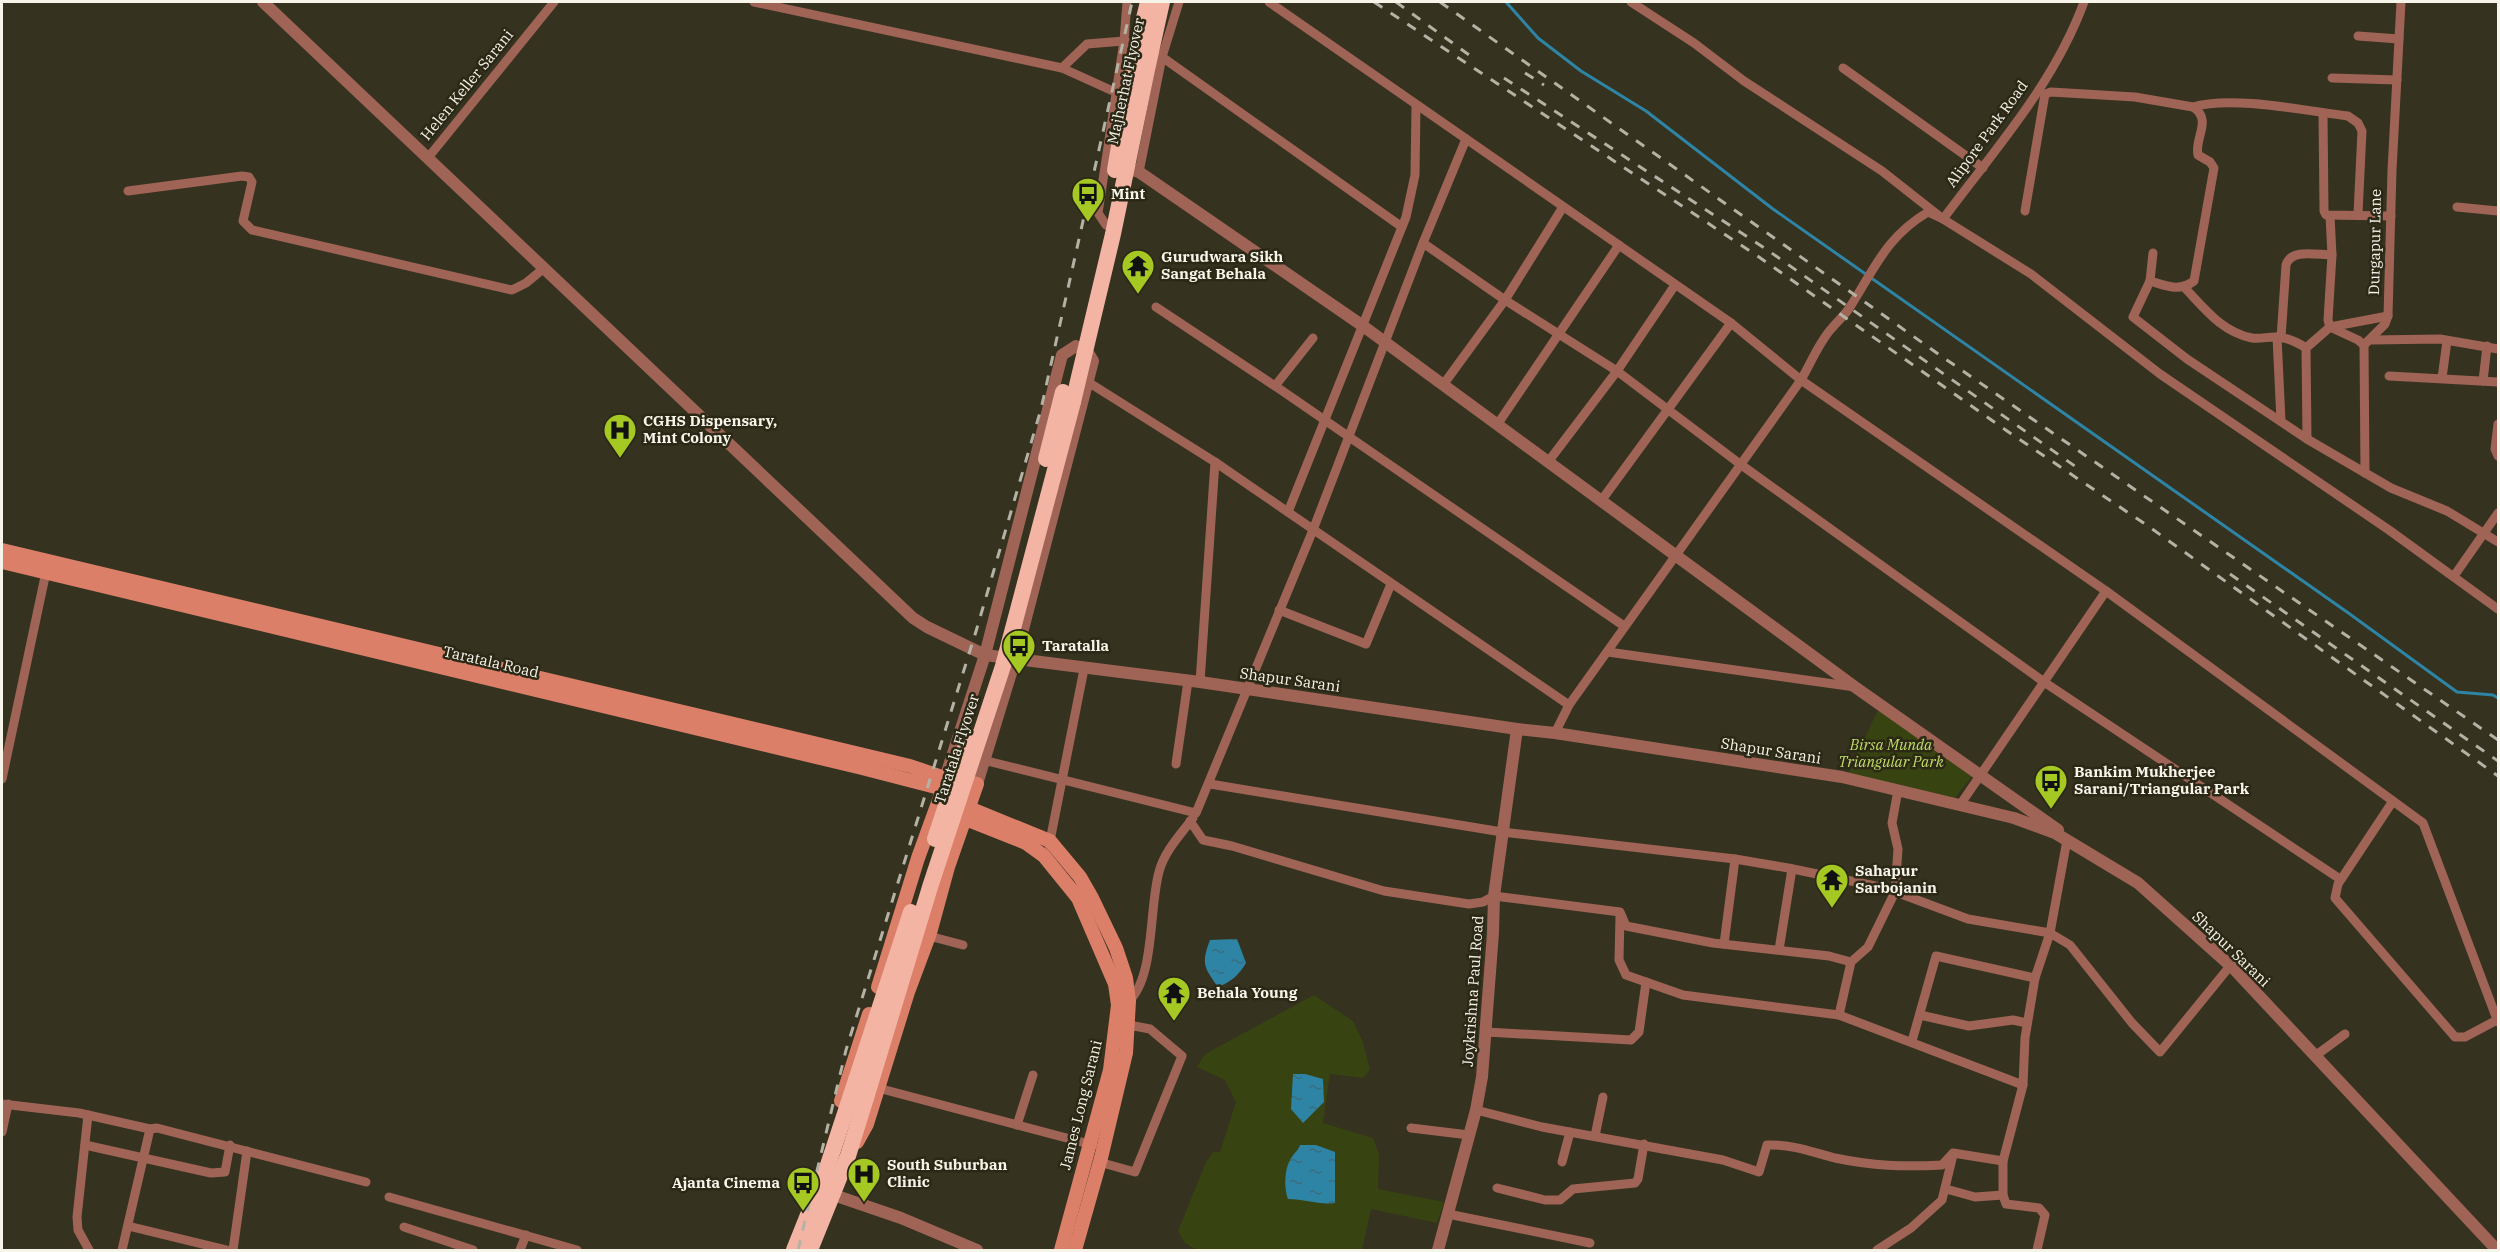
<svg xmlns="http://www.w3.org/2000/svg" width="2500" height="1252" viewBox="0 0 2500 1252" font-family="'IBM Plex Serif',serif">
<defs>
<pattern id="water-ripples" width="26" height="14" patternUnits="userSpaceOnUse" patternTransform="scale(1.5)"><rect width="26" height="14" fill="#2e84a5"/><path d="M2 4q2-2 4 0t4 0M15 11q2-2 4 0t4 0" fill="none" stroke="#396d7f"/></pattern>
</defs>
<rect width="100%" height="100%" fill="#353220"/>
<g fill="#384312">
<polygon points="1879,708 1972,776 1955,798 1848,774"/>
<polygon points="1314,995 1353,1021 1363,1042 1370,1070 1363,1078 1330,1074 1323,1123 1373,1138 1379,1154 1378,1189 1444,1202 1437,1223 1371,1209 1362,1250 1197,1250 1185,1243 1178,1231 1206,1162 1213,1152 1220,1152 1236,1102 1225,1080 1197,1067 1205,1054"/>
</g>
<g fill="url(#water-ripples)">
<path d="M 1237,939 L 1246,963 C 1239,975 1231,982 1218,987 C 1204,967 1201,964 1210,940 Z"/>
<polygon points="1293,1074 1305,1074 1323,1079 1324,1102 1303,1123 1291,1109"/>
<path d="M 1300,1145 L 1316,1145 L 1335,1152 L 1335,1203 C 1319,1205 1305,1199 1288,1199 C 1284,1188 1284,1167 1292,1157 C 1295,1152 1298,1151 1300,1145 Z"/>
</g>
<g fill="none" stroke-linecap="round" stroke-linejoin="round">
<polyline stroke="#2e84a5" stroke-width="3" points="1506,2 1538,38 1581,71 1646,111 1773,209 2347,612 2457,692 2493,695 2498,698"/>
<g stroke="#9f6455" stroke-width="9">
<polyline points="754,2 1062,68 1115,92"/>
<polyline points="1269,2 1731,323 1801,380 2106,591 2423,823 2498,1022"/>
<polyline points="1631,2 1694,43 1744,81 1882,171 1943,219 2031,274 2160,374 2389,530 2498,609"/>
<polyline points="2358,36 2399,39"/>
<polyline points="1062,68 1087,44 1124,41 1162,57 1402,227"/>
<polyline points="1843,68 1983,168"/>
<polyline points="2332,78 2397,80"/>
<path d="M 2193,107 C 2231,95 2307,111 2348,116 L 2358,123 L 2362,131 L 2358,214"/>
<polyline points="2323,113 2324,211 2326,215 2391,216"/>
<polyline points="427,159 554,2"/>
<polyline points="1139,172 1162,57 1179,2"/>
<polyline points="128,191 242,176 249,177 252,182 243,221 252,230 512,290 526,283 543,269"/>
<polyline points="2457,207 2498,211"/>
<path d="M 2025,211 L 2045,94 L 2051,92 L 2135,97 L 2193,107 C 2213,120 2194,138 2198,155 L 2210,162 L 2214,168 L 2194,281 C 2179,292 2167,286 2150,281 L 2153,253"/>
<polyline points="2330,216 2332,255 2328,320 2330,327 2358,340 2364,345"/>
<polyline points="1106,225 1098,213 1124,41 1127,2"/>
<polyline points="1423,243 1466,139"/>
<polyline points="2150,281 2133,317 2187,359 2307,439 2391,488 2447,511 2498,542"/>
<path d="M 2185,288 C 2205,309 2222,332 2252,338 C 2260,339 2267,337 2275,337 C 2286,337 2297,342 2306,348 L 2307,439"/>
<polyline points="1156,307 1281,390 1624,626"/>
<polyline points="2277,337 2281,421"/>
<path d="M 2281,338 L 2286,265 C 2291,248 2317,255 2332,255"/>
<polyline points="2372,340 2440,339 2498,349"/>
<polyline points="2364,345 2385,324 2388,316 2392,170 2401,2"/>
<polyline points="2364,345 2365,473"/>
<polyline points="2306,348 2330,327 2388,316"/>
<polyline points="2389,376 2498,382"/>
<polyline points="2442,378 2447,341"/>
<polyline points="2483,381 2487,346"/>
<polyline points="1088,382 1215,462 1569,705"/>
<polyline points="1443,385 1505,300 1563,207"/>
<polyline points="1275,386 1313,338"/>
<polyline points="2498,424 2495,449 2498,456"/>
<polyline points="1497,425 1619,245"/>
<polyline points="1548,462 1617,371 1675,285"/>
<polyline points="1601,501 1731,323"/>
<polyline points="1288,512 1406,217 1415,175 1416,106"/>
<polyline points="2454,576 2498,513"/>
<polyline points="1279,610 1366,644 1391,584"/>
<polyline points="1608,652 1855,687"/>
<polyline points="1200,682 1215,462"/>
<path d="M 1555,733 L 1569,705 L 1801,380 C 1811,363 1819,342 1832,328 C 1838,321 1845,315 1850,307 C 1875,268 1886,237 1928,212 L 1943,219 C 1995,149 2054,84 2084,2"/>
<polyline points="983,760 1196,813 1313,530 1423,243 1505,300 1617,371 1740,464 2044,682 2340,879"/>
<polyline points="1176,764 1188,681"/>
<polyline points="2,779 46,572"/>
<polyline points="1210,784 1502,832 1735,859 1788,868 1885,888 1968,919 2050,933 2070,945 2132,1023 2160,1052 2230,966"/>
<polyline points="2393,801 2338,884 2335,898 2455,1037 2465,1037 2497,1020"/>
<polyline points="1960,805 2106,591"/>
<polyline points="1190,821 1203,840 1232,846 1384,891 1469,904 1483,902 1494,896 1620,912 1626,926 1713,943 1829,956 1851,962"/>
<polyline points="1049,846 1084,669"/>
<polyline points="1620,915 1619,960 1626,975 1683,995 1839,1015 2023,1085"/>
<polyline points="929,936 963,945"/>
<polyline points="1724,944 1735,859"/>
<polyline points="1779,950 1792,869"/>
<path d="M 1129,1001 C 1155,977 1149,907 1159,872 C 1164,852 1180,835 1193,818"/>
<polyline points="1839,1015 1851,962 1868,947 1895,892 1898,849 1892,823 1898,790"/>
<polyline points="1920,1015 1969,1026 2013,1020 2027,1023"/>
<polyline points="1486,1032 1631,1040 1639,1032 1646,982"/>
<polyline points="1912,1041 1936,956 2035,978"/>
<polyline points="2315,1056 2345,1034"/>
<polyline points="878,1088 1093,1145"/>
<polyline points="2,1104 79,1113 150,1129"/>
<path d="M 1476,1110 L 1542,1127 L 1723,1160 L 1759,1172 L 1767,1145 C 1791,1144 1812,1152 1835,1158 C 1873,1166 1903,1167 1942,1165 L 1953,1153 L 2003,1161 L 2023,1085 L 2025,1038 L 2035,978 L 2050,933 L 2067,840"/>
<polyline points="88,1115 77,1217 78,1230 89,1250"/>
<polyline points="1017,1125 1033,1075"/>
<polyline points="1411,1128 1469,1135"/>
<polyline points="2,1132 8,1104"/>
<polyline points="1595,1136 1603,1097"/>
<polyline points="85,1145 211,1173 225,1172 230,1145"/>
<polyline points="2003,1161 2003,1195 2006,1204 2039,1208 2045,1215 2037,1250"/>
<polyline points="1099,1162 1135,1172 1182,1056 1150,1029 1129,1025"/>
<polyline points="1562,1162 1570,1132"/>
<polyline points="1497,1188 1545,1200 1560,1200 1573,1189 1635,1183 1638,1179 1644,1144"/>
<polyline points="1946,1189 1975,1197 2003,1195"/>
<polyline points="389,1197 577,1250"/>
<polyline points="1448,1214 1590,1243"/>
<polyline points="128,1226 227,1250"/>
<polyline points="404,1227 473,1250"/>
<polyline points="122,1250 150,1129 157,1128 366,1182"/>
<polyline points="233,1250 247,1151"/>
<polyline points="520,1250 526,1235"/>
<polyline points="1877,1250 1911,1228 1942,1200 1953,1155"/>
</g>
<g stroke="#9f6455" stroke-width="12">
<polyline points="263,2 913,618 927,627 985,655 1200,682 1517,729 1555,733 1842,777 2014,818 2055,833 2138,883 2233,968 2497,1250"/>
<polyline points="1121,167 1139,172 1363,326 1855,687 2058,830"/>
<polyline points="945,778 985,655 1062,355 1076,346"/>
<polyline points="977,784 1015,660 1093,361 1085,348"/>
<polyline points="825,1192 901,1218 977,1250"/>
<polyline points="1438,1250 1476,1110 1482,1077 1493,933 1494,896 1517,729"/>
</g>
<g stroke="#dc7f68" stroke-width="14">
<polyline points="2,550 910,766 945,778 977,784 948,867 930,933 908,992 867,1124 857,1142"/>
<polyline points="2,562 862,768 959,793"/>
<polyline points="939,801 969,808 1050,841 1080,877 1092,898 1116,948 1126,978 1129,1001 1126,1053 1101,1158 1075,1250"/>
<polyline points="958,816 1026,843 1044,856 1078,898 1115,984 1118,1005 1110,1070 1061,1250"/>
<polyline points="878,987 918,858 942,792"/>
<polyline points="841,1101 869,1014"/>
</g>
<g stroke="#f4b4a4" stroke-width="16">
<polyline points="1115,170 1133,63"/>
<polyline points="1073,402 1113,234 1148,65"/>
<polyline points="794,1250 828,1165 856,1080"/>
<polyline points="810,1250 848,1156 866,1098"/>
</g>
<g stroke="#b4b2a5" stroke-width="3" stroke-dasharray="10 10" stroke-linecap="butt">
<polyline points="1374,2 1756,255 2010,433 2148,526 2498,776"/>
<polyline points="1396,2 1476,60"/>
<polyline points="1440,2 1944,358 2498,740"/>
<polyline points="1525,73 1544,85"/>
<polyline points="1504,78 1766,249 2079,469"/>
<polyline points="2230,574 2498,761"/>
<polyline points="798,1250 846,1050 977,628 1041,409 1132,2"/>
</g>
<g stroke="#f4b4a4" stroke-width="16">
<polyline points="1133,63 1148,2"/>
<polyline points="1148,65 1162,2"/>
<polyline points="1046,459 1063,392"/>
<polyline points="935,839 969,736"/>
<polyline points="856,1080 911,912"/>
<polyline points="866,1098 930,887 1003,666 1073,402"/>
</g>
</g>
<defs>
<g id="bus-pin" transform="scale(1.725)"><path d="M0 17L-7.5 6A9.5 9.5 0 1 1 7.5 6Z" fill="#a5c823" stroke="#2b2816"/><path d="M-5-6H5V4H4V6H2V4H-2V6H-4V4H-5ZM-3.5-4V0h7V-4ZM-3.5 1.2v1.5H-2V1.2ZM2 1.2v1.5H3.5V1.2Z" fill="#111"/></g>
<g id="temple-pin" transform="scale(1.725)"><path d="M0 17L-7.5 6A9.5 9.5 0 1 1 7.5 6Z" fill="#a5c823" stroke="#2b2816"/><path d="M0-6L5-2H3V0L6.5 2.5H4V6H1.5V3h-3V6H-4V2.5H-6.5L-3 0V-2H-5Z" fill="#111"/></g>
<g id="hospital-pin" transform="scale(1.725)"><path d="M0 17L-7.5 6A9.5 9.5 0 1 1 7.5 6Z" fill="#a5c823" stroke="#2b2816"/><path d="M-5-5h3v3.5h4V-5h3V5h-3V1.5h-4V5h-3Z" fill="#111"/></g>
</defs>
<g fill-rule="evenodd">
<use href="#bus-pin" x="1088" y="194"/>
<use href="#temple-pin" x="1138" y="266"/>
<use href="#hospital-pin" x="620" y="430"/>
<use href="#bus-pin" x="1019" y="646"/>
<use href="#bus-pin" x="2051" y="781"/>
<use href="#temple-pin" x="1832" y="880"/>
<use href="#temple-pin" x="1174" y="993"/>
<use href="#hospital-pin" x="864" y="1174"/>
<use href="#bus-pin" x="803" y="1183"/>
</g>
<g text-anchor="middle" stroke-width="5" stroke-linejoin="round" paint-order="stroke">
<g font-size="15" fill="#f7f5ea" stroke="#2b2816">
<text transform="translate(1126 81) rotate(-78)" y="5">Majherhat Flyover</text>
<text transform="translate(467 85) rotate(-51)" y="5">Helen Keller Sarani</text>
<text transform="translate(1987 134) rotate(-54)" y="5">Alipore Park Road</text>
<text transform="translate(2375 242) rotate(-89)" y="5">Durgapur Lane</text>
<text transform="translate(491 662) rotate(13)" y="5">Taratala Road</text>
<text transform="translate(1290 680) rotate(8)" y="5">Shapur Sarani</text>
<text transform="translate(957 749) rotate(-72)" y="5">Taratala Flyover</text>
<text transform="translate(1771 751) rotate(9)" y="5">Shapur Sarani</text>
<text transform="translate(2231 949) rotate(44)" y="5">Shapur Sarani</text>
<text transform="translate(1473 991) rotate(-86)" y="5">Joykrishna Paul Road</text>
<text transform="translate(1081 1105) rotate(-76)" y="5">James Long Sarani</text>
</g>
<g font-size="15" font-weight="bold" fill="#f7f5ea" stroke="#2b2816" text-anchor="start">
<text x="1111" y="199">Mint</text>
<text x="1161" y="262">Gurudwara Sikh<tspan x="1161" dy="17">Sangat Behala</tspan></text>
<text x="643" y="426">CGHS Dispensary,<tspan x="643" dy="17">Mint Colony</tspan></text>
<text x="1042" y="651">Taratalla</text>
<text x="2074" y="777">Bankim Mukherjee<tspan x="2074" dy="17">Sarani/Triangular Park</tspan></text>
<text x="1855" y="876">Sahapur<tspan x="1855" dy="17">Sarbojanin</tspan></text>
<text x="1197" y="998">Behala Young</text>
<text x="887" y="1170">South Suburban<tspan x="887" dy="17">Clinic</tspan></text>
<text x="780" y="1188" text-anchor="end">Ajanta Cinema</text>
</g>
<g font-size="15" font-style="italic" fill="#c1de67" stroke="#2b2816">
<text x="1891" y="750">Birsa Munda<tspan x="1891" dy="17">Triangular Park</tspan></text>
</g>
</g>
<rect width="2500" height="1252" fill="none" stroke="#f7f5ea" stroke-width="6"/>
</svg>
